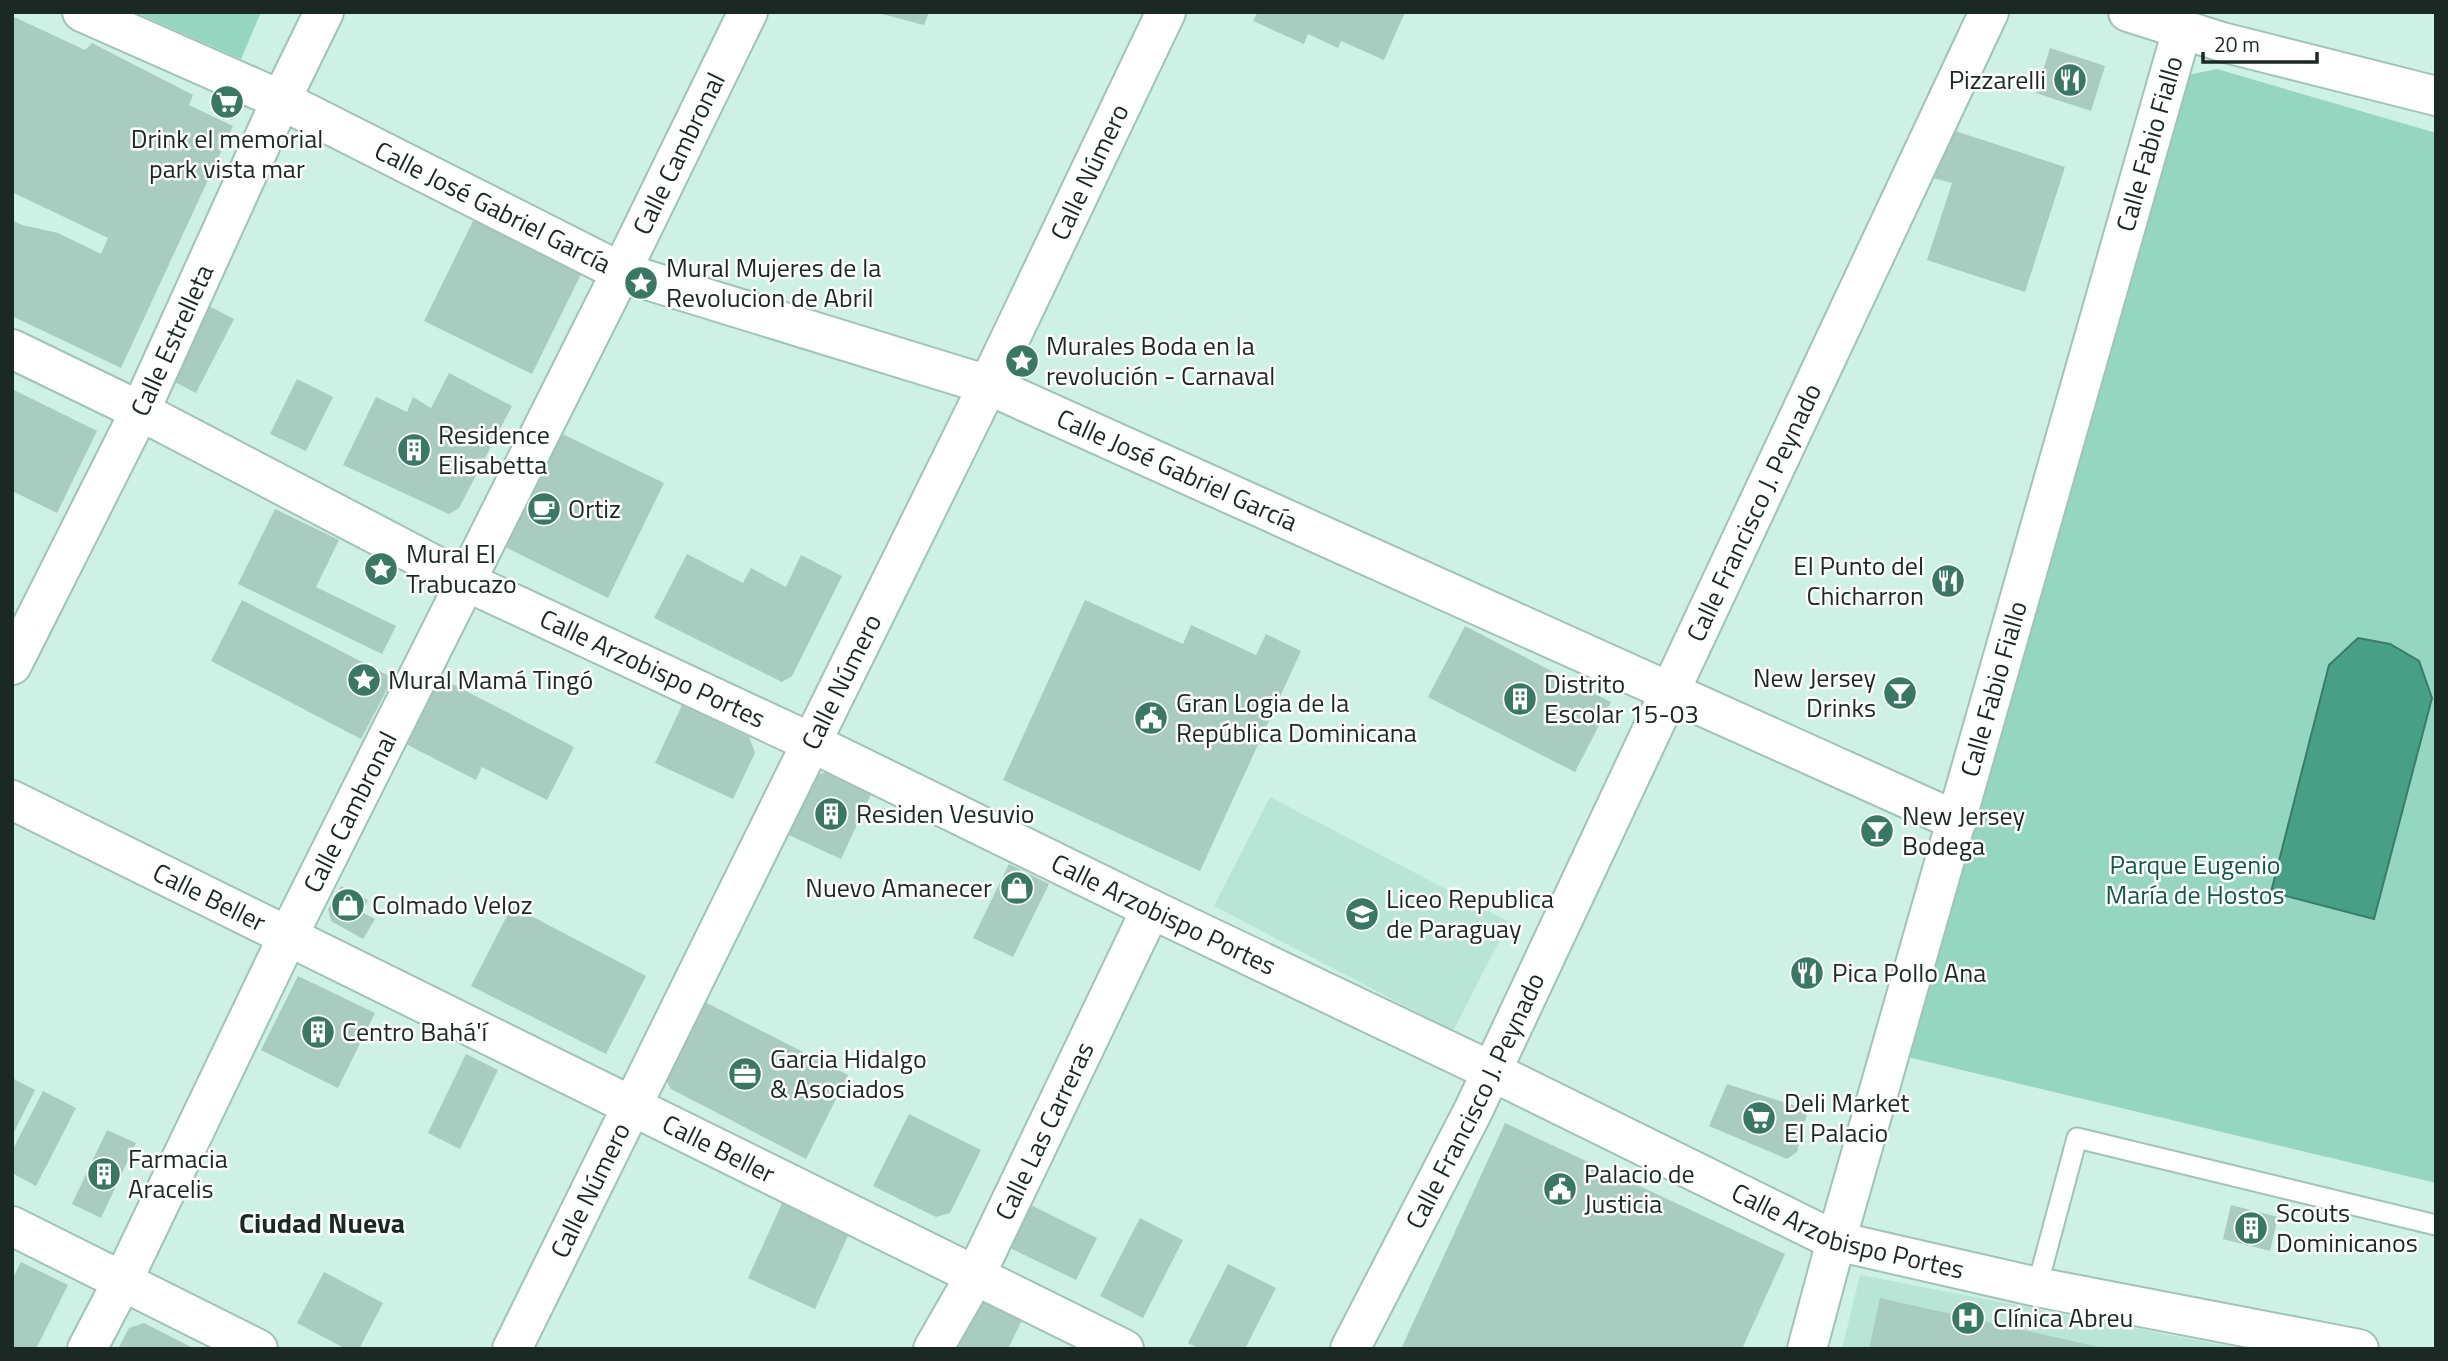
<svg xmlns="http://www.w3.org/2000/svg" width="2448" height="1361" viewBox="0 0 2448 1361" font-family="'Titillium Web',sans-serif">
<rect width="100%" height="100%" fill="#cdf1e4"/>
<g fill="#b9e5d6">
<polygon points="1270,797 1509,922 1453,1031 1214,906"/>
<polygon points="1860,1275 2243,1349 1842,1349"/>
</g>
<g fill="#94d6c0">
<polygon points="134,12 261,12 241,59"/>
<polygon points="2217,69 2436,133 2436,1183 1895,1054 2188,75"/>
</g>
<polygon fill="#47a086" stroke="#3a7c69" stroke-width="2" points="2358,638 2390,644 2419,661 2432,698 2374,919 2271,892 2329,665"/>
<g fill="#a9ccc0">
<polygon points="874,12 929,12 924,25"/>
<polygon points="1258,12 1405,12 1384,60 1341,41 1338,48 1308,34 1304,44 1253,21"/>
<polygon points="12,16 85,50 92,43 193,95 189,105 233,126 121,368 12,316 12,220 22,225 58,233 101,254 108,238 12,192"/>
<polygon points="2050,48 2105,66 2091,111 2036,93"/>
<polygon points="1949,129 2065,167 2025,292 1927,260 1952,183 1933,178"/>
<polygon points="478,211 586,264 532,374 424,321"/>
<polygon points="197,300 234,319 196,393 159,374"/>
<polygon points="449,373 512,406 459,508 449,514 343,465 376,397 407,412 413,397 431,408"/>
<polygon points="297,379 333,397 306,451 270,434"/>
<polygon points="12,389 97,431 57,513 12,491"/>
<polygon points="554,430 664,483 608,598 507,548 506,534"/>
<polygon points="275,509 339,540 316,587 396,626 382,654 238,584"/>
<polygon points="687,554 743,583 751,568 786,587 801,555 842,576 792,676 782,682 654,618"/>
<polygon points="242,600 393,678 361,739 211,661"/>
<polygon points="1085,600 1183,644 1191,625 1256,655 1266,634 1301,651 1200,871 1003,780"/>
<polygon points="1465,626 1611,702 1575,772 1428,697"/>
<polygon points="437,676 574,747 547,800 482,767 476,780 402,742"/>
<polygon points="682,705 749,737 755,753 733,799 655,763"/>
<polygon points="829,772 872,792 841,859 789,835 818,774"/>
<polygon points="1009,864 1049,884 1013,957 973,938"/>
<polygon points="341,886 368,900 362,912 375,919 363,939 331,921 328,909"/>
<polygon points="512,906 646,976 606,1054 471,986"/>
<polygon points="298,976 375,1013 338,1088 261,1050"/>
<polygon points="701,1000 848,1075 806,1159 671,1089 663,1074"/>
<polygon points="466,1054 498,1070 460,1149 428,1133"/>
<polygon points="12,1078 35,1090 12,1136"/>
<polygon points="1727,1084 1808,1110 1797,1152 1787,1159 1709,1126"/>
<polygon points="43,1091 76,1108 36,1186 12,1173 12,1151"/>
<polygon points="909,1114 981,1150 950,1213 936,1217 873,1186"/>
<polygon points="1505,1123 1785,1254 1742,1349 1401,1349"/>
<polygon points="107,1130 136,1143 101,1218 72,1204"/>
<polygon points="784,1199 851,1229 815,1309 748,1278"/>
<polygon points="1027,1203 1097,1238 1076,1280 1012,1249 1011,1235"/>
<polygon points="2231,1205 2278,1217 2270,1251 2223,1239"/>
<polygon points="1140,1218 1183,1240 1143,1318 1100,1296"/>
<polygon points="21,1262 68,1285 36,1349 12,1349 12,1280"/>
<polygon points="1228,1264 1276,1288 1245,1349 1200,1349 1188,1343"/>
<polygon points="324,1272 383,1303 359,1349 346,1349 297,1323"/>
<polygon points="978,1297 1022,1320 1008,1349 953,1349"/>
<polygon points="1880,1298 2103,1348 2103,1349 1869,1349"/>
<polygon points="144,1323 195,1349 118,1349 129,1328"/>
</g>
<g fill="none" stroke-linecap="round" stroke-linejoin="round">
<g stroke="#a0c3b7" stroke-width="23">
<polyline id="lane" points="2037,1287 2077,1138 2436,1225"/>
</g>
<g stroke="#a0c3b7" stroke-width="42">
<g id="street">
<path id="s1" d="M 82,12 L 281,100 L 621,272 L 988,385 L 1957,821"/>
<path id="s2" d="M 12,349 L 140,411 L 467,582 L 812,743 L 1151,909 L 1491,1071 L 1836,1241 L 2037,1287 L 2359,1349"/>
<path id="s3" d="M 12,665 L 140,411 L 281,100 L 324,12"/>
<path id="s4" d="M 12,800 L 1124,1349"/>
<polyline points="12,1226 258,1349"/>
<path id="s5" d="M 87,1349 L 123,1280 L 288,936 L 621,272 L 748,12"/>
<path id="s6" d="M 512,1349 L 988,385 L 1166,12"/>
<path id="s7" d="M 933,1349 L 975,1276 L 1151,909"/>
<path id="s8" d="M 1350,1349 L 1473,1111 L 1989,12"/>
<path id="s9" d="M 1807,1349 L 1836,1241 L 2182,30"/>
</g>
</g>
<g stroke="#a0c3b7" stroke-width="42">
<polyline id="primary" points="2128,12 2222,42 2436,96"/>
</g>
<use href="#lane" stroke="#fff" stroke-width="19"/>
<use href="#street" stroke="#fff" stroke-width="38"/>
<use href="#primary" stroke="#fff" stroke-width="38"/>
</g>
<defs>
<g id="restaurant-disc" transform="scale(1.75)"><circle r="9.5" fill="#397865" stroke="#fff"/><path d="M-5-6h1v4h1v-4h1v4h1v-4h1v5L-1.5 .5V6h-2V.5L-5-1ZM5-6V6H3V1.5H1.5Q1.5-4 5-6Z" fill="#fff"/></g>
<g id="supermarket-disc" transform="scale(1.75)"><circle r="9.5" fill="#397865" stroke="#fff"/><path d="M-6-5.5h2.5l.6 2H6L4.5 2H-2.5L-4.4-4H-6ZM-1.5 3.2a1.3 1.3 0 1 0 .1 0ZM3 3.2a1.3 1.3 0 1 0 .1 0Z" fill="#fff"/></g>
<g id="sight-disc" transform="scale(1.75)"><circle r="9.5" fill="#397865" stroke="#fff"/><path d="M0-6L1.8-2.2L6-1.7L2.9 1.2L3.7 5.4L0 3.3L-3.7 5.4L-2.9 1.2L-6-1.7L-1.8-2.2Z" fill="#fff"/></g>
<g id="building-disc" transform="scale(1.75)"><circle r="9.5" fill="#397865" stroke="#fff"/><path d="M-4-6H4V6H1V3H-1V6H-4ZM-2.5-4.3h1.7v1.8h-1.7ZM.8-4.3h1.7v1.8H.8ZM-2.5-1h1.7V.8h-1.7ZM.8-1h1.7V.8H.8Z" fill="#fff"/></g>
<g id="cafe-disc" transform="scale(1.75)"><circle r="9.5" fill="#397865" stroke="#fff"/><path d="M-5.5-4.5H6V0H3Q3 3.5 0 3.5H-2.5Q-5.5 3.5-5.5 0ZM3-3.2v2h1.7v-2ZM-6 4.5H4V6H-6Z" fill="#fff"/></g>
<g id="bar-disc" transform="scale(1.75)"><circle r="9.5" fill="#397865" stroke="#fff"/><path d="M-6-5H6L.8 .8V4.5H3.5V6h-7V4.5H-.8V.8Z" fill="#fff"/></g>
<g id="civic-disc" transform="scale(1.75)"><circle r="9.5" fill="#397865" stroke="#fff"/><path d="M-.6-6.5H3V-4.5H.6V-3L4-1V1h2V6H-6V1h2V-1L-.6-3ZM-1.2 2.5V6h2.4V2.5Z" fill="#fff"/></g>
<g id="shop-disc" transform="scale(1.75)"><circle r="9.5" fill="#397865" stroke="#fff"/><path d="M-5-2.5h2.3a2.7 3.5 0 0 1 5.4 0H5L5.5 6h-11ZM-1.5-2.5h3a1.5 2.3 0 0 0-3 0Z" fill="#fff"/></g>
<g id="school-disc" transform="scale(1.75)"><circle r="9.5" fill="#397865" stroke="#fff"/><path d="M0-5L7-2L0 1L-7-2ZM-4 1L0 2.5L4 1V4Q0 6-4 4Z" fill="#fff"/></g>
<g id="office-disc" transform="scale(1.75)"><circle r="9.5" fill="#397865" stroke="#fff"/><path d="M-6-3h4V-5.5h4V-3h4V5H-6ZM-1-4.5V-3h2v-1.5ZM-6 0V1H6V0Z" fill="#fff"/></g>
<g id="hospital-disc" transform="scale(1.75)"><circle r="9.5" fill="#397865" stroke="#fff"/><path d="M-5-5h3v3.5h4V-5h3V5h-3V1.5h-4V5h-3Z" fill="#fff"/></g>
</defs>
<g fill-rule="evenodd">
<use href="#restaurant-disc" x="2070" y="80"/>
<use href="#supermarket-disc" x="227" y="102"/>
<use href="#sight-disc" x="641" y="283"/>
<use href="#sight-disc" x="1022" y="361"/>
<use href="#building-disc" x="414" y="450"/>
<use href="#cafe-disc" x="544" y="509"/>
<use href="#sight-disc" x="381" y="569"/>
<use href="#restaurant-disc" x="1948" y="581"/>
<use href="#sight-disc" x="364" y="680"/>
<use href="#bar-disc" x="1900" y="693"/>
<use href="#building-disc" x="1520" y="699"/>
<use href="#civic-disc" x="1151" y="718"/>
<use href="#building-disc" x="831" y="814"/>
<use href="#bar-disc" x="1877" y="831"/>
<use href="#shop-disc" x="1017" y="888"/>
<use href="#shop-disc" x="348" y="905"/>
<use href="#school-disc" x="1362" y="914"/>
<use href="#restaurant-disc" x="1807" y="973"/>
<use href="#building-disc" x="318" y="1032"/>
<use href="#office-disc" x="745" y="1074"/>
<use href="#supermarket-disc" x="1759" y="1118"/>
<use href="#building-disc" x="104" y="1174"/>
<use href="#civic-disc" x="1560" y="1189"/>
<use href="#building-disc" x="2251" y="1228"/>
<use href="#hospital-disc" x="1968" y="1318"/>
</g>
<g text-anchor="middle" stroke-width="5" stroke-linejoin="round" paint-order="stroke">
<g font-size="26" fill="#1b2924" stroke="#fff" text-anchor="start">
<text x="2046" y="89" text-anchor="end">Pizzarelli</text>
<text x="227" y="148" text-anchor="middle">Drink el memorial<tspan x="227" dy="30">park vista mar</tspan></text>
<text x="666" y="277">Mural Mujeres de la<tspan x="666" dy="30">Revolucion de Abril</tspan></text>
<text x="1046" y="355">Murales Boda en la<tspan x="1046" dy="30">revolución - Carnaval</tspan></text>
<text x="438" y="444">Residence<tspan x="438" dy="30">Elisabetta</tspan></text>
<text x="568" y="518">Ortiz</text>
<text x="406" y="563">Mural El<tspan x="406" dy="30">Trabucazo</tspan></text>
<text x="1924" y="575" text-anchor="end">El Punto del<tspan x="1924" dy="30">Chicharron</tspan></text>
<text x="1876" y="687" text-anchor="end">New Jersey<tspan x="1876" dy="30">Drinks</tspan></text>
<text x="388" y="689">Mural Mamá Tingó</text>
<text x="1544" y="693">Distrito<tspan x="1544" dy="30">Escolar 15-03</tspan></text>
<text x="1176" y="712">Gran Logia de la<tspan x="1176" dy="30">República Dominicana</tspan></text>
<text x="856" y="823">Residen Vesuvio</text>
<text x="1902" y="825">New Jersey<tspan x="1902" dy="30">Bodega</tspan></text>
<text x="992" y="897" text-anchor="end">Nuevo Amanecer</text>
<text x="1386" y="908">Liceo Republica<tspan x="1386" dy="30">de Paraguay</tspan></text>
<text x="372" y="914">Colmado Veloz</text>
<text x="1832" y="982">Pica Pollo Ana</text>
<text x="342" y="1041">Centro Bahá'í</text>
<text x="770" y="1068">Garcia Hidalgo<tspan x="770" dy="30">&amp; Asociados</tspan></text>
<text x="1784" y="1112">Deli Market<tspan x="1784" dy="30">El Palacio</tspan></text>
<text x="128" y="1168">Farmacia<tspan x="128" dy="30">Aracelis</tspan></text>
<text x="1584" y="1183">Palacio de<tspan x="1584" dy="30">Justicia</tspan></text>
<text x="2276" y="1222">Scouts<tspan x="2276" dy="30">Dominicanos</tspan></text>
<text x="1993" y="1327">Clínica Abreu</text>
</g>
<g font-size="26" fill="#1b2924" stroke="#fff">
<text dy="9" stroke="none"><textPath href="#s9" startOffset="1253">Calle Fabio Fiallo</textPath></text>
<text dy="9" stroke="none"><textPath href="#s5" startOffset="1334">Calle Cambronal</textPath></text>
<text dy="9" stroke="none"><textPath href="#s6" startOffset="1311">Calle Número</textPath></text>
<text dy="9" stroke="none"><textPath href="#s1" startOffset="455">Calle José Gabriel García</textPath></text>
<text dy="9" stroke="none"><textPath href="#s3" startOffset="362">Calle Estrelleta</textPath></text>
<text dy="9" stroke="none"><textPath href="#s1" startOffset="1190">Calle José Gabriel García</textPath></text>
<text dy="9" stroke="none"><textPath href="#s8" startOffset="929">Calle Francisco J. Peynado</textPath></text>
<text dy="9" stroke="none"><textPath href="#s2" startOffset="716">Calle Arzobispo Portes</textPath></text>
<text dy="9" stroke="none"><textPath href="#s6" startOffset="744">Calle Número</textPath></text>
<text dy="9" stroke="none"><textPath href="#s9" startOffset="686">Calle Fabio Fiallo</textPath></text>
<text dy="9" stroke="none"><textPath href="#s5" startOffset="598">Calle Cambronal</textPath></text>
<text dy="9" stroke="none"><textPath href="#s4" startOffset="220">Calle Beller</textPath></text>
<text dy="9" stroke="none"><textPath href="#s2" startOffset="1283">Calle Arzobispo Portes</textPath></text>
<text dy="9" stroke="none"><textPath href="#s8" startOffset="278">Calle Francisco J. Peynado</textPath></text>
<text dy="9" stroke="none"><textPath href="#s7" startOffset="245">Calle Las Carreras</textPath></text>
<text dy="9" stroke="none"><textPath href="#s4" startOffset="788">Calle Beller</textPath></text>
<text dy="9" stroke="none"><textPath href="#s6" startOffset="177">Calle Número</textPath></text>
<text dy="9" stroke="none"><textPath href="#s2" startOffset="2039">Calle Arzobispo Portes</textPath></text>
</g>
<g font-size="26" fill="#0f5947" stroke="#fff">
<text x="2195" y="874">Parque Eugenio<tspan x="2195" dy="30">María de Hostos</tspan></text>
</g>
<g font-size="28" font-weight="bold" fill="#1b2924" stroke="#fff">
<text x="322" y="1233">Ciudad Nueva</text>
</g>
</g>
<rect width="2448" height="1361" fill="none" stroke="#1b2924" stroke-width="28"/>
<path d="M2203 52v10h114v-10" fill="none" stroke="#1b2924" stroke-width="3.5"/>
<text x="2214" y="52" font-size="21" fill="#1b2924" stroke="#ffffff" stroke-width="5" paint-order="stroke">20 m</text>
</svg>
